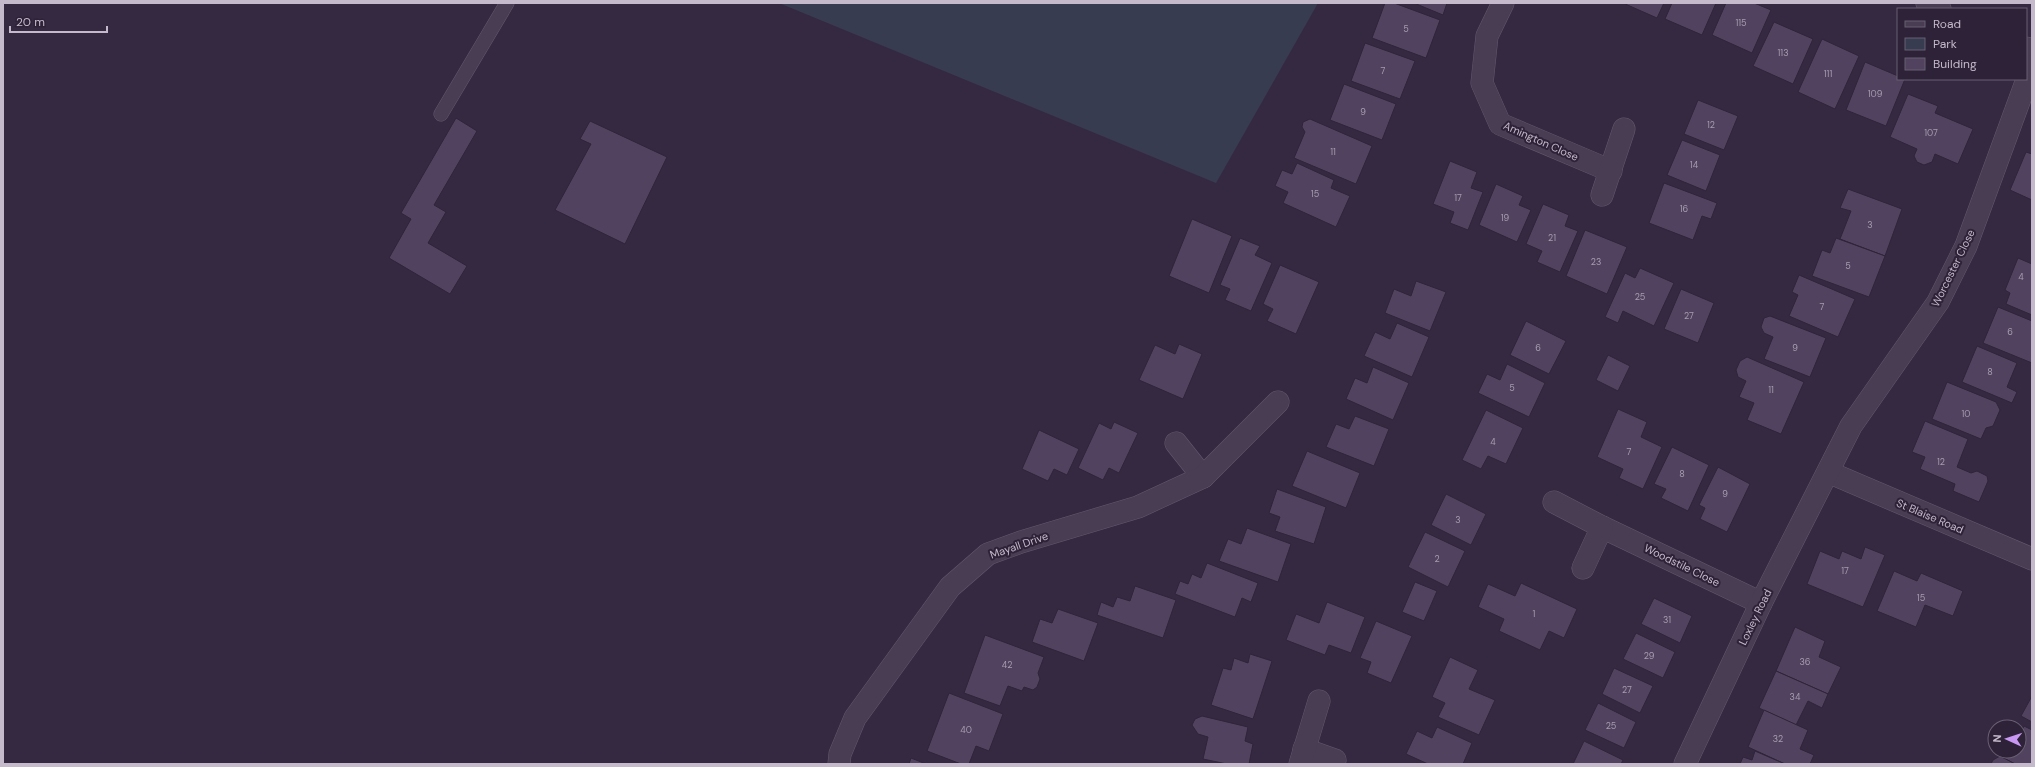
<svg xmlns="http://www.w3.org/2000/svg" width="2035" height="767" viewBox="0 0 2035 767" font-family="'DM Sans',sans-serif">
<rect width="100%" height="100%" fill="#352942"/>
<polygon fill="#373c51" points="779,3 1318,3 1216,183"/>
<g fill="#51435f" stroke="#2f2439">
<polygon points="1385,3 1394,3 1440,20 1426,58 1372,38"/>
<polygon points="1414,3 1447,3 1443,15"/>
<polygon points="1623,3 1664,3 1657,18"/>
<polygon points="1672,3 1716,3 1702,35 1665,19"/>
<polygon points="1726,3 1754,3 1771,10 1752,53 1712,35"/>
<polygon points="1774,22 1813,39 1793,84 1753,66"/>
<polygon points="1822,39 1859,56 1835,109 1798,92"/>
<polygon points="1365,43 1415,61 1400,99 1351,81"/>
<polygon points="1865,62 1898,76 1898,79 1905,79 1886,126 1846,110"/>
<polygon points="1344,84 1396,104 1382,140 1330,120"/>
<polygon points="1908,94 1938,106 1935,113 1973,129 1958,164 1935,154 1932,162 1924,165 1917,162 1914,156 1917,149 1890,137"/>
<polygon points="1698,100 1738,116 1724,150 1684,134"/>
<polygon points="456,118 477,131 434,205 446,212 428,243 467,266 450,294 389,258 411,219 401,213"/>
<polygon points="1310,119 1372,146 1356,184 1294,158 1305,132 1302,127 1303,122"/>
<polygon points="590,121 667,157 625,244 555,210 591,144 580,139"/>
<polygon points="1682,140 1720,155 1706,191 1667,175"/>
<polygon points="2026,152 2032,154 2032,200 2010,190"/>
<polygon points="1450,161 1477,172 1471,188 1483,192 1468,230 1450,223 1454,212 1433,204"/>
<polygon points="1297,163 1334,180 1331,188 1350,196 1336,227 1283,203 1288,192 1275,186 1282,170 1292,174"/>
<polygon points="1664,183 1717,203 1711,219 1702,216 1693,240 1649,223"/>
<polygon points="1496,184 1523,196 1519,205 1531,210 1517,242 1479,225"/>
<polygon points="1848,189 1902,209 1885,256 1840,239 1851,211 1840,208"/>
<polygon points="1543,204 1569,215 1565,226 1578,231 1560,272 1537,262 1542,251 1526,244"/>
<polygon points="1192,219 1232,236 1209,293 1169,276"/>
<polygon points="1585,230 1627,247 1607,294 1566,276"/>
<polygon points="1240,238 1260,246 1255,255 1272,263 1251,311 1225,300 1230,289 1220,285"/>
<polygon points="1836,238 1885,256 1869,297 1812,276 1822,250 1830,253"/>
<polygon points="2018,258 2032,264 2032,315 2006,304 2010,293 2005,290"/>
<polygon points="1280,265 1319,282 1296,334 1267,321 1273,309 1263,304"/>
<polygon points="1640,268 1674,283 1654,326 1623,311 1618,323 1605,317 1625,273 1635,278"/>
<polygon points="1799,275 1855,299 1838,337 1789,316 1798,295 1792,292"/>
<polygon points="1416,281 1446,292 1430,331 1385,313 1394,289 1411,296"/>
<polygon points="1681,289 1714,303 1698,343 1664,329"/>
<polygon points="1998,307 2032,321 2032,363 1983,343"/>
<polygon points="1770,316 1826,338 1810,377 1764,359 1773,337 1764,333 1761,327 1764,318"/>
<polygon points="1526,321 1566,341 1549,374 1510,355"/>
<polygon points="1397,323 1429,337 1412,377 1364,356 1375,332 1390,339"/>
<polygon points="1179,344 1202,354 1183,399 1139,380 1155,345 1175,354"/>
<polygon points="1977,346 2017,363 2007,387 2017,392 2012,403 1962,382"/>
<polygon points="1608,355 1630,366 1618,391 1596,380"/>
<polygon points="1747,357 1804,382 1781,434 1747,420 1754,403 1739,397 1746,381 1738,377 1736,370 1740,361"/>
<polygon points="1507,364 1545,383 1529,417 1478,393 1487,374 1500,380"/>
<polygon points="1373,367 1409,383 1393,420 1346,399 1355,378 1367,383"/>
<polygon points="1947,382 1996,402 2000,410 1993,426 1986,428 1981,439 1932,419"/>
<polygon points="1618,409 1647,422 1641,437 1662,447 1643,489 1619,478 1623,469 1597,457"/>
<polygon points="1486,410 1523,428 1506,464 1488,456 1481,469 1462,460"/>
<polygon points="1355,416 1389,429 1374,466 1326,447 1336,424 1349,429"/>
<polygon points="1925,421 1968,439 1957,467 1971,473 1977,471 1987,476 1988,481 1979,502 1953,491 1955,484 1920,469 1925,457 1912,452"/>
<polygon points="1114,422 1138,433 1119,473 1109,468 1103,480 1078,468 1099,423 1111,429"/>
<polygon points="1039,430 1079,449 1067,475 1054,469 1048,481 1022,469"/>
<polygon points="1672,447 1709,465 1688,511 1661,498 1666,489 1654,484"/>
<polygon points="1307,451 1360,473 1346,508 1292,486"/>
<polygon points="1718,467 1750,484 1727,532 1700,519 1705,508 1699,505"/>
<polygon points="1277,489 1326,507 1314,544 1275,531 1280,517 1269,513"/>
<polygon points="1446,494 1486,514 1471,545 1431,525"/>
<polygon points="1247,528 1291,544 1278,582 1219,561 1228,539 1241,544"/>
<polygon points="1425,532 1465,551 1448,587 1408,567"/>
<polygon points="1865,547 1885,555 1863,607 1807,584 1820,551 1839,559 1842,551 1861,559"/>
<polygon points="1207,563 1258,583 1251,602 1242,598 1235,617 1175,594 1180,581 1188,584 1192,574 1201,578"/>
<polygon points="1894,571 1917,581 1921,573 1963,591 1953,616 1925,605 1916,627 1877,611"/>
<polygon points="1415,582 1437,591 1424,621 1402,612"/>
<polygon points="1521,583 1577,609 1564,638 1549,631 1540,650 1499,631 1504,619 1478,607 1488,584 1515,596"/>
<polygon points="1135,586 1176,600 1163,638 1097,615 1101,602 1113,607 1117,597 1130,601"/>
<polygon points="1654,598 1692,616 1680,643 1641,624"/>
<polygon points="1327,602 1365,617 1351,653 1329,645 1325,655 1286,640 1296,614 1319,623"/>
<polygon points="1058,609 1098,623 1084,661 1032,642 1040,619 1052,623"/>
<polygon points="1376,621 1412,636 1391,683 1367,673 1371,662 1360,658"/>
<polygon points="1795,627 1825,641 1819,657 1841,667 1828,694 1776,671"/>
<polygon points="1636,633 1675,652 1663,678 1623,659"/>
<polygon points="985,635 1044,657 1038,673 1040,679 1037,687 1033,690 1024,687 1022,691 1008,686 1000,706 964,693"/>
<polygon points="1250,654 1272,661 1253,719 1211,705 1223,668 1231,670 1234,658 1248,663"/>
<polygon points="1450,657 1478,670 1469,689 1495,700 1479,735 1438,717 1445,703 1432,697"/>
<polygon points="1614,668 1653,686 1640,713 1602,694"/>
<polygon points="1776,671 1828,694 1822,708 1808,701 1796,725 1759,708"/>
<polygon points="949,693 1003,714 989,751 976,746 969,764 961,764 927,751"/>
<polygon points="2032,696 2032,722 2021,716"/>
<polygon points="1598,703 1636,722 1624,748 1585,730"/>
<polygon points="1764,710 1808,730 1800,749 1814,755 1810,764 1785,764 1748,747"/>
<polygon points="1202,716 1248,727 1245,741 1253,744 1249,764 1227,764 1203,759 1208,737 1198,734 1192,725 1195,719"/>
<polygon points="2024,726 2032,730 2032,764 2015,764 1994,753 1995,751 2019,751 2019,736"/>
<polygon points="1437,727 1472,743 1463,764 1428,764 1406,754 1417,731 1432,738"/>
<polygon points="1584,741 1623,760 1621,764 1573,764"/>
<polygon points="1755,751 1785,764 1740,764 1743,757 1752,760"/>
<polygon points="2000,756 2015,764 1991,764 1993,760"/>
<polygon points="911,758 926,764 909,764"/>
</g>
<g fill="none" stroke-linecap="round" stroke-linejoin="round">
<g stroke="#63586c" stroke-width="15">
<polyline id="service" points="441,114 507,3"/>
</g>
<g stroke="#63586c" stroke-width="23">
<g id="minor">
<polyline points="1503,3 1487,36 1482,83 1500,124 1611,171"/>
<polyline points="1927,3 1940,9"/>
<polyline points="2026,48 2032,50"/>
<polyline points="1602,195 1624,129"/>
<polyline points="1176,443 1203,477"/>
<polyline points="1828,472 2032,559"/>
<polyline points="1554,502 1602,527 1761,603"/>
<polyline points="1583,568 1602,527"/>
<polyline points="1304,749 1335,760"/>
<polyline points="839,764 840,754 855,718 950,587 988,554 1021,542 1138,507 1203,477 1278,402"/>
<polyline points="1300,764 1319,701"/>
<polyline points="1685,764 1761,603 1851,426 1938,302 1966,246 2032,66"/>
</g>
</g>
<use href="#service" stroke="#483d52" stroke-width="14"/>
<use href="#minor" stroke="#483d52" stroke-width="22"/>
</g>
<g text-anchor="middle" stroke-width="4" stroke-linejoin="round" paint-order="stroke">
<g font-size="9" fill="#a79cb0">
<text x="1741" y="26">115</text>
<text x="1406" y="32">5</text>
<text x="1783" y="56">113</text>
<text x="1383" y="74">7</text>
<text x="1828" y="77">111</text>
<text x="1875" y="97">109</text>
<text x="1363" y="115">9</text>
<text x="1711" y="128">12</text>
<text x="1931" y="136">107</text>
<text x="1333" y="155">11</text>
<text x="1694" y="168">14</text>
<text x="1315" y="197">15</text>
<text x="1458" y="201">17</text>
<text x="1684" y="212">16</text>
<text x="1505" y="221">19</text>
<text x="1870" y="228">3</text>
<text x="1552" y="241">21</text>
<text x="1596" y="265">23</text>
<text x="1848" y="269">5</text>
<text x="2021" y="280">4</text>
<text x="1640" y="300">25</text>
<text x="1822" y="310">7</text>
<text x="1689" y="319">27</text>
<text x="2010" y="335">6</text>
<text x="1538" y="351">6</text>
<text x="1795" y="351">9</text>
<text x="1990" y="375">8</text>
<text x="1512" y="391">5</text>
<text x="1771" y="393">11</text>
<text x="1966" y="417">10</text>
<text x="1493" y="445">4</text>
<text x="1629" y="455">7</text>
<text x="1941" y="465">12</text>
<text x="1682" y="477">8</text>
<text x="1725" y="497">9</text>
<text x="1458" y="523">3</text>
<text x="1437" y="562">2</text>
<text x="1845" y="574">17</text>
<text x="1921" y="601">15</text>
<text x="1534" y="617">1</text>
<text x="1667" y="623">31</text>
<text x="1649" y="659">29</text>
<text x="1805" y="665">36</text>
<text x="1007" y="668">42</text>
<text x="1627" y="693">27</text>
<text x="1795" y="700">34</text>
<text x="1611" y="729">25</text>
<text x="966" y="733">40</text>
<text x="1778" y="742">32</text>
</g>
<g font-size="11" fill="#c4bacb" stroke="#2d2237">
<text transform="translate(1541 141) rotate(24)" y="4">Amington Close</text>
<text transform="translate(1953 268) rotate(-64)" y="4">Worcester Close</text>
<text transform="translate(1930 516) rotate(23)" y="4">St Blaise Road</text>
<text transform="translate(1019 545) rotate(-19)" y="4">Mayall Drive</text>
<text transform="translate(1682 565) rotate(26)" y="4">Woodstile Close</text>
<text transform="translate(1755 617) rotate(-64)" y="4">Loxley Road</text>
</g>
</g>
<rect width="2035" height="767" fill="none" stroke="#c4bacb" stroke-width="8"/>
<rect x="1897" y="8" width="130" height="72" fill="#2d2237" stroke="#695f72"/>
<rect x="1905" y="21" width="20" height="6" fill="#483d52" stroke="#695f72"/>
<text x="1933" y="28" font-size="12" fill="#c4bacb">Road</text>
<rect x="1905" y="38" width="20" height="12" fill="#373c51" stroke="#695f72"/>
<text x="1933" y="48" font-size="12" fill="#c4bacb">Park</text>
<rect x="1905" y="58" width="20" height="12" fill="#51435f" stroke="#695f72"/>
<text x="1933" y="68" font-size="12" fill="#c4bacb">Building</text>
<g transform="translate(2007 739) rotate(273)"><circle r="19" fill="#2d2237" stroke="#695f72"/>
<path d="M0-3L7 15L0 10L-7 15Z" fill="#c998f2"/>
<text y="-6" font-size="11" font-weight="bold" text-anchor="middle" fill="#c4bacb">N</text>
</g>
<path d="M10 26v6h97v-6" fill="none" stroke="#c4bacb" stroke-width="2"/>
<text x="16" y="26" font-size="12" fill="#c4bacb" stroke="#2d2237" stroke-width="3" paint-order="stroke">20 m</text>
</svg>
